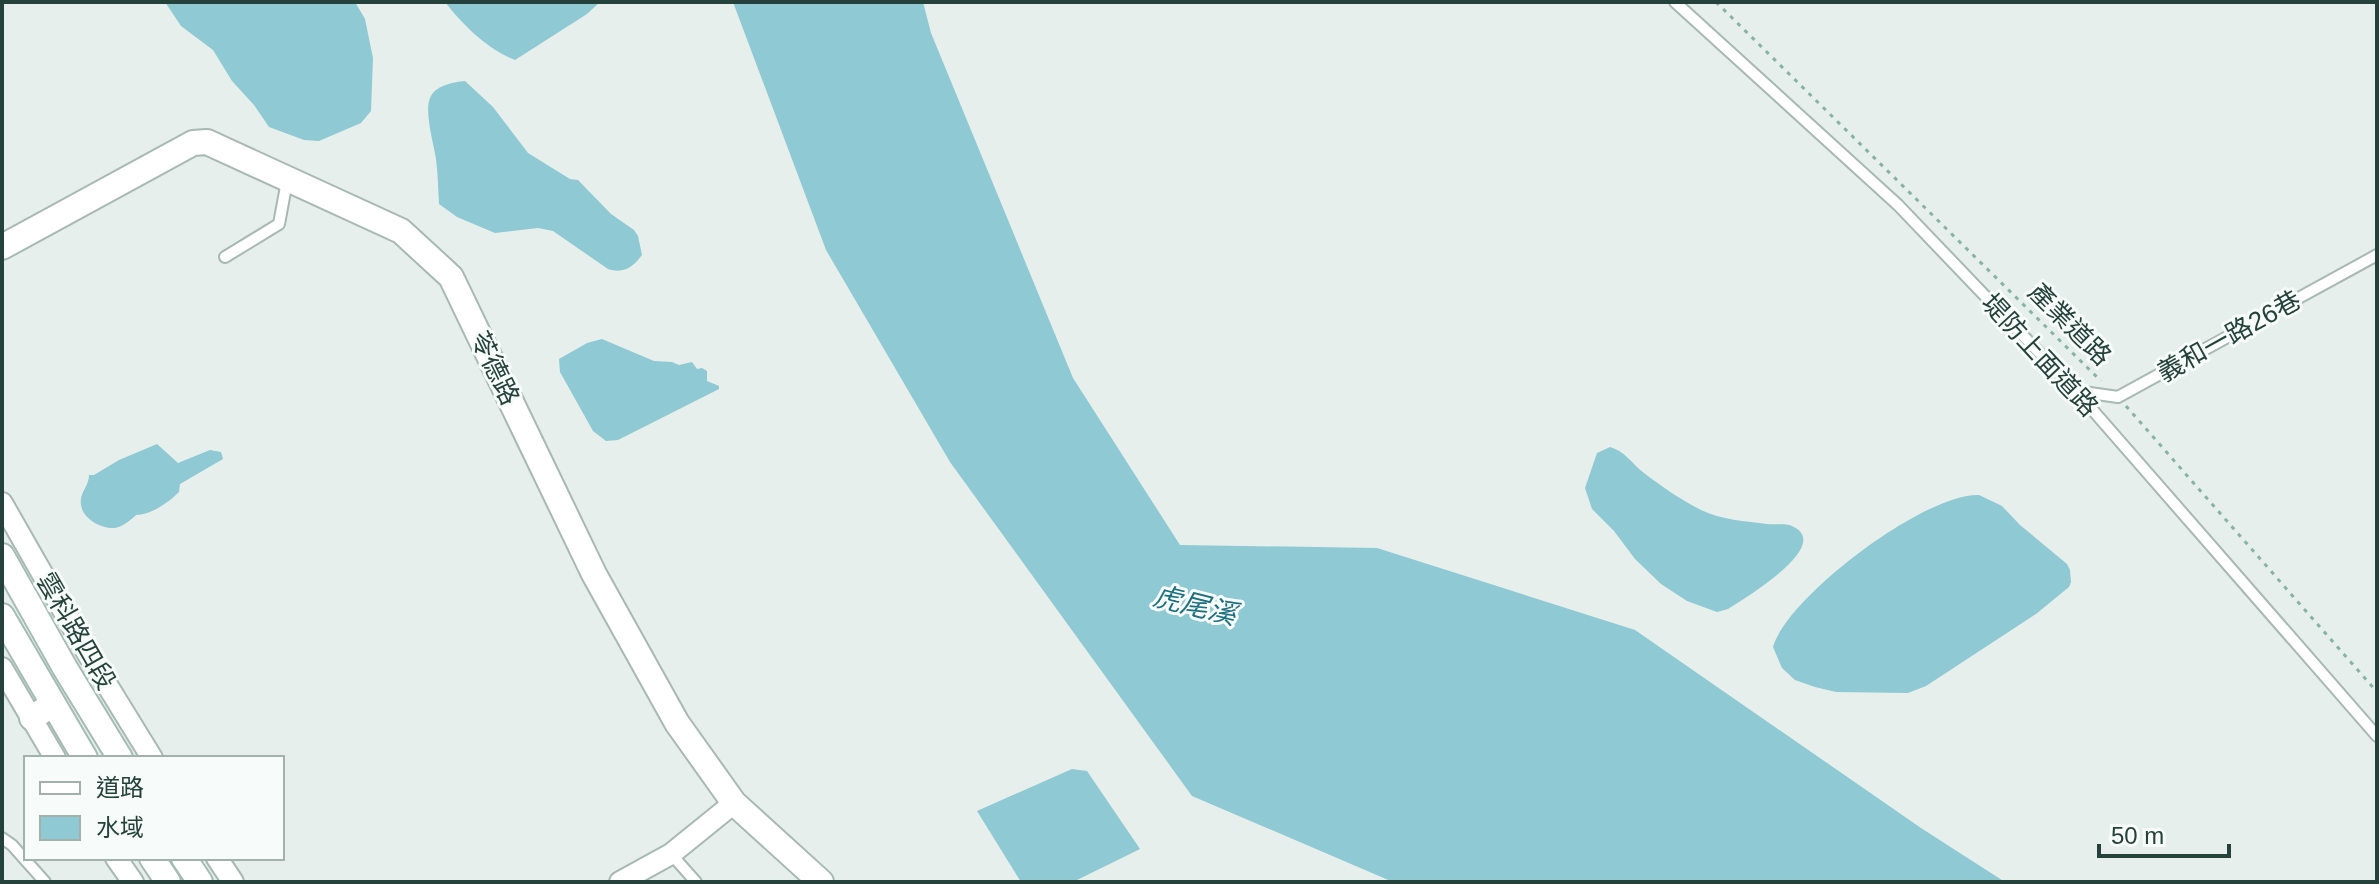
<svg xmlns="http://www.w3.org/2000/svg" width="2379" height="884" viewBox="0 0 2379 884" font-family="Helvetica,'Noto Sans TC',sans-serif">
<rect width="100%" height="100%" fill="#e6efeb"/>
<g fill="#8ec9d4">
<polygon points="165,2 355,2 365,19 373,58 371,111 361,123 319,141 304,140 269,127 254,105 232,81 213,50 181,26"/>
<path d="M 445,2 L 600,2 L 587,14 L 515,60 C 487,49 463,25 445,2 Z"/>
<polygon points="733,2 923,2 931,33 1073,378 1180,545 1377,548 1635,630 1921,828 2005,882 1393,882 1192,796 950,462 826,250"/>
<path d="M 465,81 L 493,107 L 528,153 L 570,179 L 578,180 L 611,214 L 634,230 L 638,236 L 642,255 C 633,267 624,274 608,269 L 553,231 L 538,228 L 495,233 L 457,217 L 439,204 C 438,189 438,174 436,159 C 434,144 423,109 431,96 C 437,85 454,82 465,81 Z"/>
<polygon points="602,339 654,361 672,362 679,365 692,362 697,369 702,368 707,371 707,381 719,386 719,389 618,440 606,441 593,431 560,372 559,359 587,343"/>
<path d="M 157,444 L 178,463 L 210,450 L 221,452 L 223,459 L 180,484 L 179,492 C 169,502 151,515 136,515 C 131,520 122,527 115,528 C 101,529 83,519 81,505 C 79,492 89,487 89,475 L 94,475 L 119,460 Z"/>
<path d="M 1610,447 C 1625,451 1632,464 1644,473 C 1661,486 1681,500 1701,510 C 1721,520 1746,521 1767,524 C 1775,525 1785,523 1792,526 C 1835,545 1743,599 1728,609 L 1717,612 L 1687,601 L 1661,584 L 1635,559 L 1614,531 L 1592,509 L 1585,488 L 1597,453 Z"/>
<path d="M 1979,495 L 2002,506 L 2020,525 L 2067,564 L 2070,570 L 2071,582 L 2069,587 L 2036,614 L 1926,686 L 1908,693 L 1836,692 L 1815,687 L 1795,680 L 1782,668 L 1773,647 C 1788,596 1925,493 1979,495 Z"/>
<polygon points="1072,769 1087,771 1140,849 1073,882 1021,882 977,811"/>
</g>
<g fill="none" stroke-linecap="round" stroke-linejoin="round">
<g stroke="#a8b8b2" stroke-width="14">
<g id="service">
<polyline points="1675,2 1898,205 2076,391 2377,736"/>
<polyline points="225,257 279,224 287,181"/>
<polyline points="2076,391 2118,397 2377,255"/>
<polyline points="2,838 12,845 45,882"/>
<polyline points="671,854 696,882"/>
</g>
</g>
<g stroke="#a8b8b2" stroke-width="24">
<g id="minor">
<polyline points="2,503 88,654 152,758"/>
<polyline points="2,668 55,758"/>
<polyline points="116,858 133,882"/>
<polyline points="217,858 233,882"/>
<polyline points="620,882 671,854 734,803"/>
</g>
</g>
<g stroke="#a8b8b2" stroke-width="28">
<polyline id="tertiary" points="2,247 193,143 207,142 401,231 451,277 594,574 677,723 734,803 821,882"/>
</g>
<g stroke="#a4bbb3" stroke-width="28">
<g id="secondary">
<polyline points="2,556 65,668 120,758"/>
<polyline points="2,616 85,758"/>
<polyline points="32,718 53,704"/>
<polyline points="152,858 168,882"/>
<polyline points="184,858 200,882"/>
</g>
</g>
<g stroke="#86b3a5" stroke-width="3" stroke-dasharray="4 6" stroke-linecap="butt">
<polyline points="1716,2 2101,381"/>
<polyline points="2126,406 2377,692"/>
</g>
<use href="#service" stroke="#fff" stroke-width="10"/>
<use href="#minor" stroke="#fff" stroke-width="20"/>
<use href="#tertiary" stroke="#fff" stroke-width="24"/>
<use href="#secondary" stroke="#fff" stroke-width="24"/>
</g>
<g text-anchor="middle" stroke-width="6" stroke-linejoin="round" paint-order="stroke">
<g font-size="26" fill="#24423a" stroke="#f7fbf9">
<text transform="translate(2070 324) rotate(45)" y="9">產業道路</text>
<text transform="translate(2229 336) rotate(-29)" y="9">義和一路26巷</text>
<text transform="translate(2040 355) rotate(47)" y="9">堤防上面道路</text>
<text transform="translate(495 368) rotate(64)" y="9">苓德路</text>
<text transform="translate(76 631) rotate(60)" y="9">雲科路四段</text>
</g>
<g font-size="28" font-style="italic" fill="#1c6f80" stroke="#f7fbf9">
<text transform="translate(1195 605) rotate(14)" y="10">虎尾溪</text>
</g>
</g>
<rect width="2379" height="884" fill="none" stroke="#24423a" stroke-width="8"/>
<rect x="24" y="756" width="260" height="104" fill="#f7fbf9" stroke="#a3b1ad" stroke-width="2"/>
<rect x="40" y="782" width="40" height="12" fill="#ffffff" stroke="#a3b1ad" stroke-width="2"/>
<text x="96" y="796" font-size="24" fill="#24423a">道路</text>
<rect x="40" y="816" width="40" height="24" fill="#8ec9d4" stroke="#a3b1ad" stroke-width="2"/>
<text x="96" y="836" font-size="24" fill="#24423a">水域</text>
<path d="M2099 844v12h130v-12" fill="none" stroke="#24423a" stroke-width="4"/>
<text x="2111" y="844" font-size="24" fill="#24423a" stroke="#f7fbf9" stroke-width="6" paint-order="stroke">50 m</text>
</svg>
